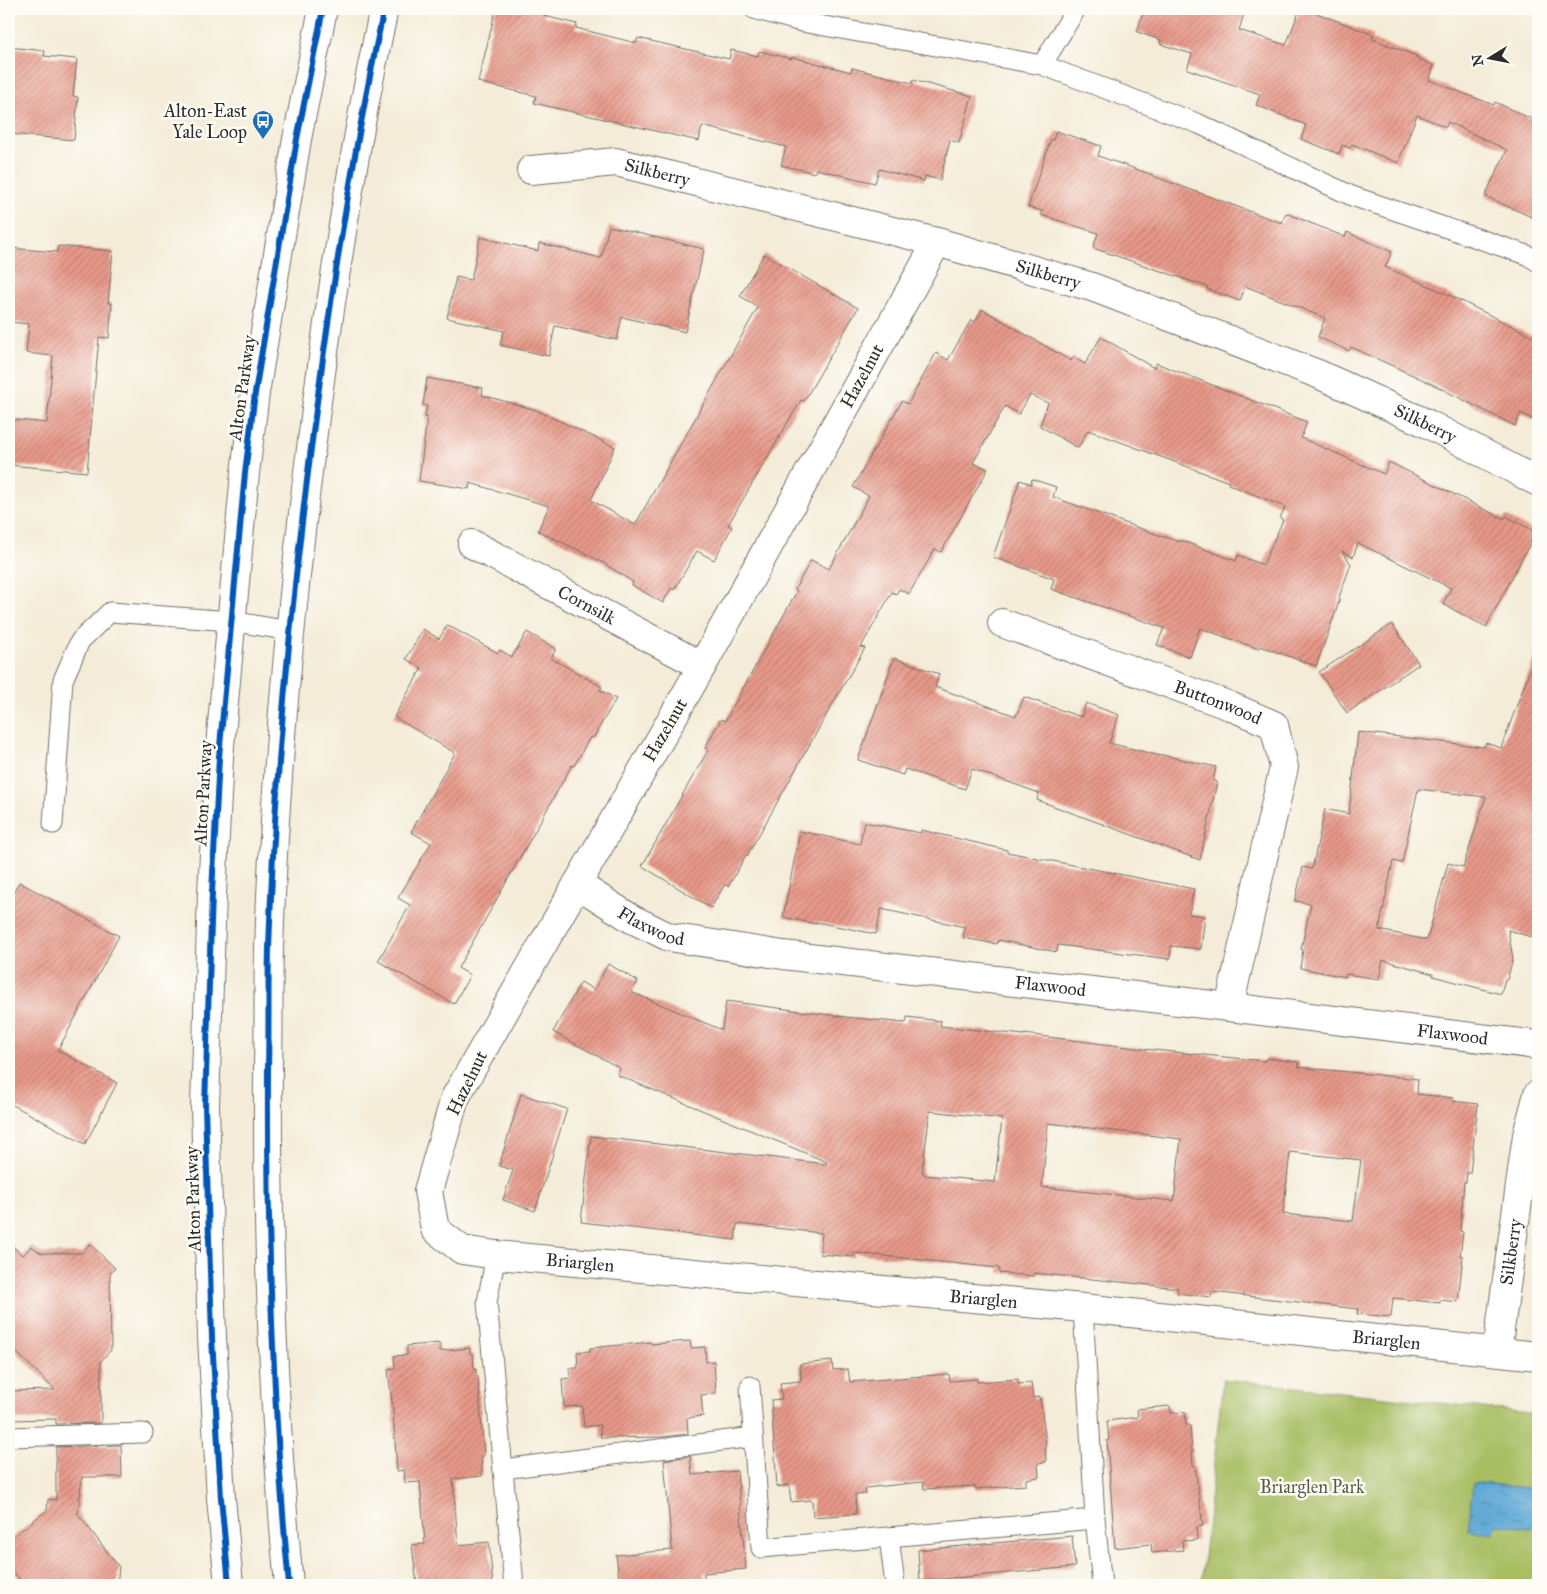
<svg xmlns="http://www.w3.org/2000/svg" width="1547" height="1594" viewBox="0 0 1547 1594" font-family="'IM FELL Great Primer',serif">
<defs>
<pattern id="water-ripples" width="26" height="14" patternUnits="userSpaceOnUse" patternTransform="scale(1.25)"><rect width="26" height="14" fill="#5ea8d6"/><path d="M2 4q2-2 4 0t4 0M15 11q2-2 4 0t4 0" fill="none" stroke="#4e89ae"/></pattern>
<pattern id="building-hatch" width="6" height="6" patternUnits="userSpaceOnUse" patternTransform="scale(1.25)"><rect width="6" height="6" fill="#e89989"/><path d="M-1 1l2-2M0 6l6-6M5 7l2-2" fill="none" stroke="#bc7d70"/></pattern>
</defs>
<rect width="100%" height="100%" fill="#fdfcf7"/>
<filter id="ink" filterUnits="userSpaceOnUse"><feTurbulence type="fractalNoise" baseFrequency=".02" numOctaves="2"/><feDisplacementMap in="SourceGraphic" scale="10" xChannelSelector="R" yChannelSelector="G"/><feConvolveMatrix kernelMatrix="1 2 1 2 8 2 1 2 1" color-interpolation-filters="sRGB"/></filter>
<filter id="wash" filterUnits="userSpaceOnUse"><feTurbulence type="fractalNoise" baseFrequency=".0096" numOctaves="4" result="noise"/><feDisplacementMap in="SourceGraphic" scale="20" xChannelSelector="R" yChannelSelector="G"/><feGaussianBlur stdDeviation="1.12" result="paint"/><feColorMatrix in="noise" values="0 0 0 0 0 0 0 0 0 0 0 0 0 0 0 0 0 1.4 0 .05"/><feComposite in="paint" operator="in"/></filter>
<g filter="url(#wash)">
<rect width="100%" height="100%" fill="#f4ecd8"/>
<polygon fill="#a9be63" stroke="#6a7447" points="1223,1379 1538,1414 1538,1585 1201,1585"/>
<polygon fill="url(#water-ripples)" stroke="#446a80" points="1537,1480 1538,1529 1496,1524 1494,1534 1468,1531 1473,1482 1536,1489"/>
<g id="blocks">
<g fill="url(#building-hatch)" fill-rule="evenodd">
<polygon points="496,9 546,9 544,16 577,24 576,28 636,43 638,38 729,59 731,50 758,56 759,51 792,59 792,57 851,72 852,68 912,83 913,80 972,96 959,143 950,140 940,180 925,176 924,181 879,169 875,183 816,169 815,173 781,165 786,147 702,126 699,141 534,103 536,96 478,82"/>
<polygon points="1144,9 1243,9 1241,14 1244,14 1239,30 1286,45 1300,9 1306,9 1374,35 1372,39 1417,56 1417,58 1434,66 1429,80 1494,105 1495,102 1538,122 1538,220 1485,196 1507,150 1448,122 1446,127 1417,115 1398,163 1352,144 1350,148 1342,145 1339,154 1301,139 1306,125 1256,105 1260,94 1187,69 1192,54 1160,44 1161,40 1137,32"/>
<polygon points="9,47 45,51 44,56 77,59 73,96 78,97 74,140 9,134"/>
<polygon points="1056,131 1101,146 1098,156 1153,175 1153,176 1282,223 1286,213 1345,237 1347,232 1392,252 1385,267 1443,292 1538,339 1538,422 1521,413 1515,426 1428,382 1351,347 1349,351 1318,337 1325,318 1245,286 1240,301 1207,289 1208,287 1093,248 1098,233 1041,215 1042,211 1028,207 1051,139 1053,140"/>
<polygon points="609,226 704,249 685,332 622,317 617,340 555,326 549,356 500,345 504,331 447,318 456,277 471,280 480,237 538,251 539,243 601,258"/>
<polygon points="58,246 113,251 108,303 112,303 109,338 99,337 87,472 9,465 9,419 47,423 53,356 26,353 29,324 9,322 9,248 57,252"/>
<polygon points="764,254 858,308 804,401 801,400 728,525 732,527 714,560 697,551 674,590 671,588 663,603 632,585 633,582 605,564 585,553 538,531 549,506 470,483 469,489 419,481 427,417 425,417 427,406 423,405 427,378 483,388 482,395 536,410 615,447 591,500 635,525 758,307 740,296"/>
<polygon points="982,309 1071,361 1073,357 1085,364 1101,337 1154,368 1156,363 1307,422 1301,438 1384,474 1389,462 1504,519 1506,516 1536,532 1486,627 1443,604 1451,588 1358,543 1353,557 1342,551 1351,564 1339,597 1340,598 1336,611 1316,666 1260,646 1259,649 1200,628 1190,657 1157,645 1164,628 1051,589 1054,579 993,557 1020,480 1031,484 1032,479 1056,487 1053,497 1147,531 1180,542 1180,540 1236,561 1238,555 1263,565 1283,520 1280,518 1285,507 1228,484 1229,482 1088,430 1078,448 1040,426 1048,403 1030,395 1019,414 1005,406 973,463 988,469 941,552 935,549 909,594 899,589 896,594 892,592 861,647 865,648 828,712 747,856 746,855 728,887 725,884 711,908 642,866 708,750 705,748 721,719 725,721 765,649 797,591 795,589 811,560 829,569 869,496 853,487 902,401 908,404 936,353 948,360 971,320 975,322"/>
<polygon points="1392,624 1419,664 1347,713 1319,672"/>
<polygon points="447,625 498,653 500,650 512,657 527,632 556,649 551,658 602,687 600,690 616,699 593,738 590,737 574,766 572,765 458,968 470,975 454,1004 378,961 410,905 398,898 431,843 411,832 455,753 394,717 422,668 406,659 423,629 439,639"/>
<path d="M 1535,656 L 1538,656 L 1538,939 L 1508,930 L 1513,959 L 1507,980 L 1505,979 L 1501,994 L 1433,976 L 1433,974 L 1383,960 L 1379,979 L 1346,974 L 1345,977 L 1300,968 L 1303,950 L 1301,949 L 1311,904 L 1295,901 L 1303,867 L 1312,869 L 1325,809 L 1349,814 L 1358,732 L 1484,747 L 1486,743 L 1501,748 ZM 1418,789 L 1486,797 L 1463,867 L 1448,863 L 1427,940 L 1379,930 L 1393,861 L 1402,863 Z"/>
<polygon points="894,658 939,674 935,687 1016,716 1024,697 1081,717 1086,703 1119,715 1109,743 1161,756 1162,755 1216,767 1213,781 1217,782 1200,860 1037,800 1039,793 972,769 965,789 905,769 903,775 858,760"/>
<polygon points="864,822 921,833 921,830 1007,850 1007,852 1194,889 1189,914 1205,916 1201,949 1171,946 1170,959 1058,945 1057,952 998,940 997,944 963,938 965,927 881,909 876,934 816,922 816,924 783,917 800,831 860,844"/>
<polygon points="19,882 119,936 58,1050 117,1083 85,1144 9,1103 9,902"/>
<path d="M 608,964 L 638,981 L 631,992 L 722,1030 L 726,1001 L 845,1017 L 906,1023 L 907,1017 L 941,1021 L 940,1026 L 1024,1035 L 1024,1034 L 1144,1049 L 1265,1061 L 1266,1058 L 1299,1062 L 1299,1067 L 1418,1079 L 1417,1094 L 1453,1098 L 1453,1101 L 1478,1104 L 1470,1173 L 1467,1173 L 1466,1182 L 1464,1182 L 1460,1231 L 1463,1232 L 1460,1256 L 1463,1256 L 1458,1302 L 1440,1300 L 1440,1303 L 1393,1298 L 1391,1317 L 1357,1314 L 1358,1309 L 1212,1292 L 1211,1297 L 1177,1293 L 1178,1288 L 1034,1273 L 1033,1276 L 999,1273 L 999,1268 L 854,1253 L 853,1257 L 820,1254 L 822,1233 L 737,1224 L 735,1240 L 581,1222 L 591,1136 L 826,1164 L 827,1162 L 617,1075 L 620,1068 L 553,1032 L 581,982 L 594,990 ZM 930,1111 L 1002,1119 L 995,1182 L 924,1175 L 924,1172 L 922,1172 ZM 1048,1123 L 1181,1139 L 1174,1201 L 1042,1187 ZM 1290,1152 L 1361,1160 L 1353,1221 L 1283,1214 Z"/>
<polygon points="521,1094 567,1109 535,1211 503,1200 513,1170 499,1166"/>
<polygon points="9,1243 23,1256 31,1246 41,1253 82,1253 90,1244 115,1268 110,1274 111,1350 101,1361 101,1423 56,1424 56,1419 9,1420 9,1391 55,1390 10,1346"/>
<polygon points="690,1341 691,1348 705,1347 706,1362 714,1361 716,1393 701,1395 703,1416 687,1418 688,1434 662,1437 601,1438 600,1425 584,1427 582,1406 564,1407 562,1379 570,1378 569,1368 578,1368 577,1352 590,1351 590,1348 651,1342 651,1344"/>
<polygon points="439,1343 440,1351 470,1348 470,1354 473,1354 474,1369 476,1369 476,1376 478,1376 484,1456 481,1456 482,1476 453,1479 458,1545 489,1542 493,1585 417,1585 412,1545 425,1544 420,1482 405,1483 404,1470 397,1471 393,1410 388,1370 395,1369 394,1356 407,1355 407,1346"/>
<polygon points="832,1361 833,1370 848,1369 850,1382 949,1374 950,1381 977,1379 977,1382 1018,1379 1018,1384 1031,1383 1033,1398 1040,1397 1046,1443 1045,1444 1046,1462 1038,1463 1039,1477 1026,1479 1026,1485 976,1489 975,1486 924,1489 923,1482 865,1488 866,1494 855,1495 856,1514 813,1517 812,1500 791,1502 789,1485 777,1487 771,1400 782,1399 780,1383 801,1381 800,1364"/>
<polygon points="1170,1406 1171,1413 1185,1412 1186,1425 1190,1425 1193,1466 1195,1466 1203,1526 1196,1527 1197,1540 1182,1541 1183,1550 1152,1553 1151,1544 1115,1548 1107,1440 1109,1440 1107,1421 1138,1417 1137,1409"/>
<polygon points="121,1445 122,1477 82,1477 78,1514 119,1567 117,1585 24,1585 9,1566 9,1540 47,1510 48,1499 56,1500 56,1447"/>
<polygon points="690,1456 692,1475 737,1471 746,1569 704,1573 704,1579 684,1581 684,1585 620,1585 616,1555 672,1550 664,1460"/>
<polygon points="1072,1536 1075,1567 920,1581 918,1550"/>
</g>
</g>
</g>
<g filter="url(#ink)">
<use href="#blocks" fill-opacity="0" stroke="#716f68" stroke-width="1"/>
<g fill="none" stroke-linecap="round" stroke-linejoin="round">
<g stroke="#716f68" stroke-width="21">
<g id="service">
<polyline points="754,9 802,22 1042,65 1076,9"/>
<polyline points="1042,65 1199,124 1352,196 1527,255 1538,262"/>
<polyline points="53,824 63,680 80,641 110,612 231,621 290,631"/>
<polyline points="496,1255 487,1302 514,1585"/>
<polyline points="750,1386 761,1548 1095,1519 1083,1308"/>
<polyline points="9,1437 143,1433"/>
<polyline points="503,1469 753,1437"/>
<polyline points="1095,1519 1102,1585"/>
<polyline points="889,1537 895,1585"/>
</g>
</g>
<g stroke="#716f68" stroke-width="30">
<g id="minor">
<path id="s1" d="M 531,170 L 616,162 L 937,242 L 1092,287 L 1318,374 L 1428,424 L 1538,482"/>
<path id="s2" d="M 937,242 L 702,666 L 455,1098 L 428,1191 L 435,1229 L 462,1250 L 496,1255 L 1083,1308 L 1538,1356"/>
<path id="s3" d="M 472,544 L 702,666"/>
<path id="s4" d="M 1002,623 L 1230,706 L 1274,725 L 1284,767 L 1229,1007"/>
<path id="s5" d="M 577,884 L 632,919 L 669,937 L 783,955 L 1229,1007 L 1538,1045"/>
<path id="s6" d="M 1497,1351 L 1527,1135 L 1538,1094"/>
</g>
</g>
<g stroke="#716f68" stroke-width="30">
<g id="secondary">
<polyline points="229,1585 221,1498 212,1337 205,1106 212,893 219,757 245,473 255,393 297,139 323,9"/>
<path d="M 289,1585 C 273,1413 267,1241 268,1068 C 269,1028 268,988 269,949 C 274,787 289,625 309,464 C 328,312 351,159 384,9"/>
</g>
</g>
<use href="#service" stroke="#fff" stroke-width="19"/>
<use href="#minor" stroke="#fff" stroke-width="28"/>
<use href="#secondary" stroke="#fff" stroke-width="28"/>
<g stroke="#fdfcf7" stroke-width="9">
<g id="cycleway">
<polyline points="229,1585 221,1498 212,1337 205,1106 212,893 219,757 245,473 255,393 297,139 323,9"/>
<path d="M 289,1585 C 273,1413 267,1241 268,1068 C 269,1028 268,988 269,949 C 274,787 289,625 309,464 C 328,312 351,159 384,9"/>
</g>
</g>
<use href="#cycleway" stroke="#0057b8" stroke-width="6"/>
</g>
</g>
<defs>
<g id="bus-pin" transform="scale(1.125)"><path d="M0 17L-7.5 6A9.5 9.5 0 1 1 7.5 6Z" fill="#1f6fb2" stroke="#fdfcf7"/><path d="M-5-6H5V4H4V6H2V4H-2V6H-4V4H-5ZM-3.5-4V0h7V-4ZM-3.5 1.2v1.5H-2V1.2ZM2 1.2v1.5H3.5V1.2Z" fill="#fff"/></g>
</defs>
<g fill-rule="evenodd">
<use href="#bus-pin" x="263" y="121"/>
</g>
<g text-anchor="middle" stroke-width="5" stroke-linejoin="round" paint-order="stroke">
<g font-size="18" fill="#2b2b2b" stroke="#fdfcf7" text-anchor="end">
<text x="247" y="117">Alton-East<tspan x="247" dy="21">Yale Loop</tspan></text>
</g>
<g font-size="18" fill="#2b2b2b" stroke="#fdfcf7">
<text dy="6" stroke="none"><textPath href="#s1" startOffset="128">Silkberry</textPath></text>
<text dy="6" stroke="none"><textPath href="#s1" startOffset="532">Silkberry</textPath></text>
<text transform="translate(862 376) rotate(-61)" y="6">Hazelnut</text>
<text transform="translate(242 388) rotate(-82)" y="6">Alton Parkway</text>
<text dy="6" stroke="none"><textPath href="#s1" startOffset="938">Silkberry</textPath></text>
<text dy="6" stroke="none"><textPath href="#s3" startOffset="130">Cornsilk</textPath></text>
<text dy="6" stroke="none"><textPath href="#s4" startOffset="230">Buttonwood</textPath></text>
<text transform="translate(665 730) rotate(-60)" y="6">Hazelnut</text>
<text transform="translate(203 793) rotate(-87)" y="6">Alton Parkway</text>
<text dy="6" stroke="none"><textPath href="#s5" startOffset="86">Flaxwood</textPath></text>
<text dy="6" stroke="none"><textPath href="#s5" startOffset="491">Flaxwood</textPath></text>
<text dy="6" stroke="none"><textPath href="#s5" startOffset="896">Flaxwood</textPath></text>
<text transform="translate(467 1083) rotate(-64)" y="6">Hazelnut</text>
<text transform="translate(193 1199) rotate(-92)" y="6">Alton Parkway</text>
<text dy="6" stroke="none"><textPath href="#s6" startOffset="100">Silkberry</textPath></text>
<text dy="6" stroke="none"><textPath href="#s2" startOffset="1271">Briarglen</textPath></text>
<text dy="6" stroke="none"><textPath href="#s2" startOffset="1676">Briarglen</textPath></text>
<text dy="6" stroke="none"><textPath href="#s2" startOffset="2081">Briarglen</textPath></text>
</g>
<g font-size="18" fill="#575e3f" stroke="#fdfcf7">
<text x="1312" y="1493">Briarglen Park</text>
</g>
</g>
<rect width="1547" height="1594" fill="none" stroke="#fdfcf7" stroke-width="30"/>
<g transform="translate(1490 58) rotate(260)" stroke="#fdfcf7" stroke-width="4" paint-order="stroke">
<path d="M0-4L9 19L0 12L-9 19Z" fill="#2b2b2b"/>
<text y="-8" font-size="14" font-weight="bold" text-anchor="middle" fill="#2b2b2b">N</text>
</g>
</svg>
